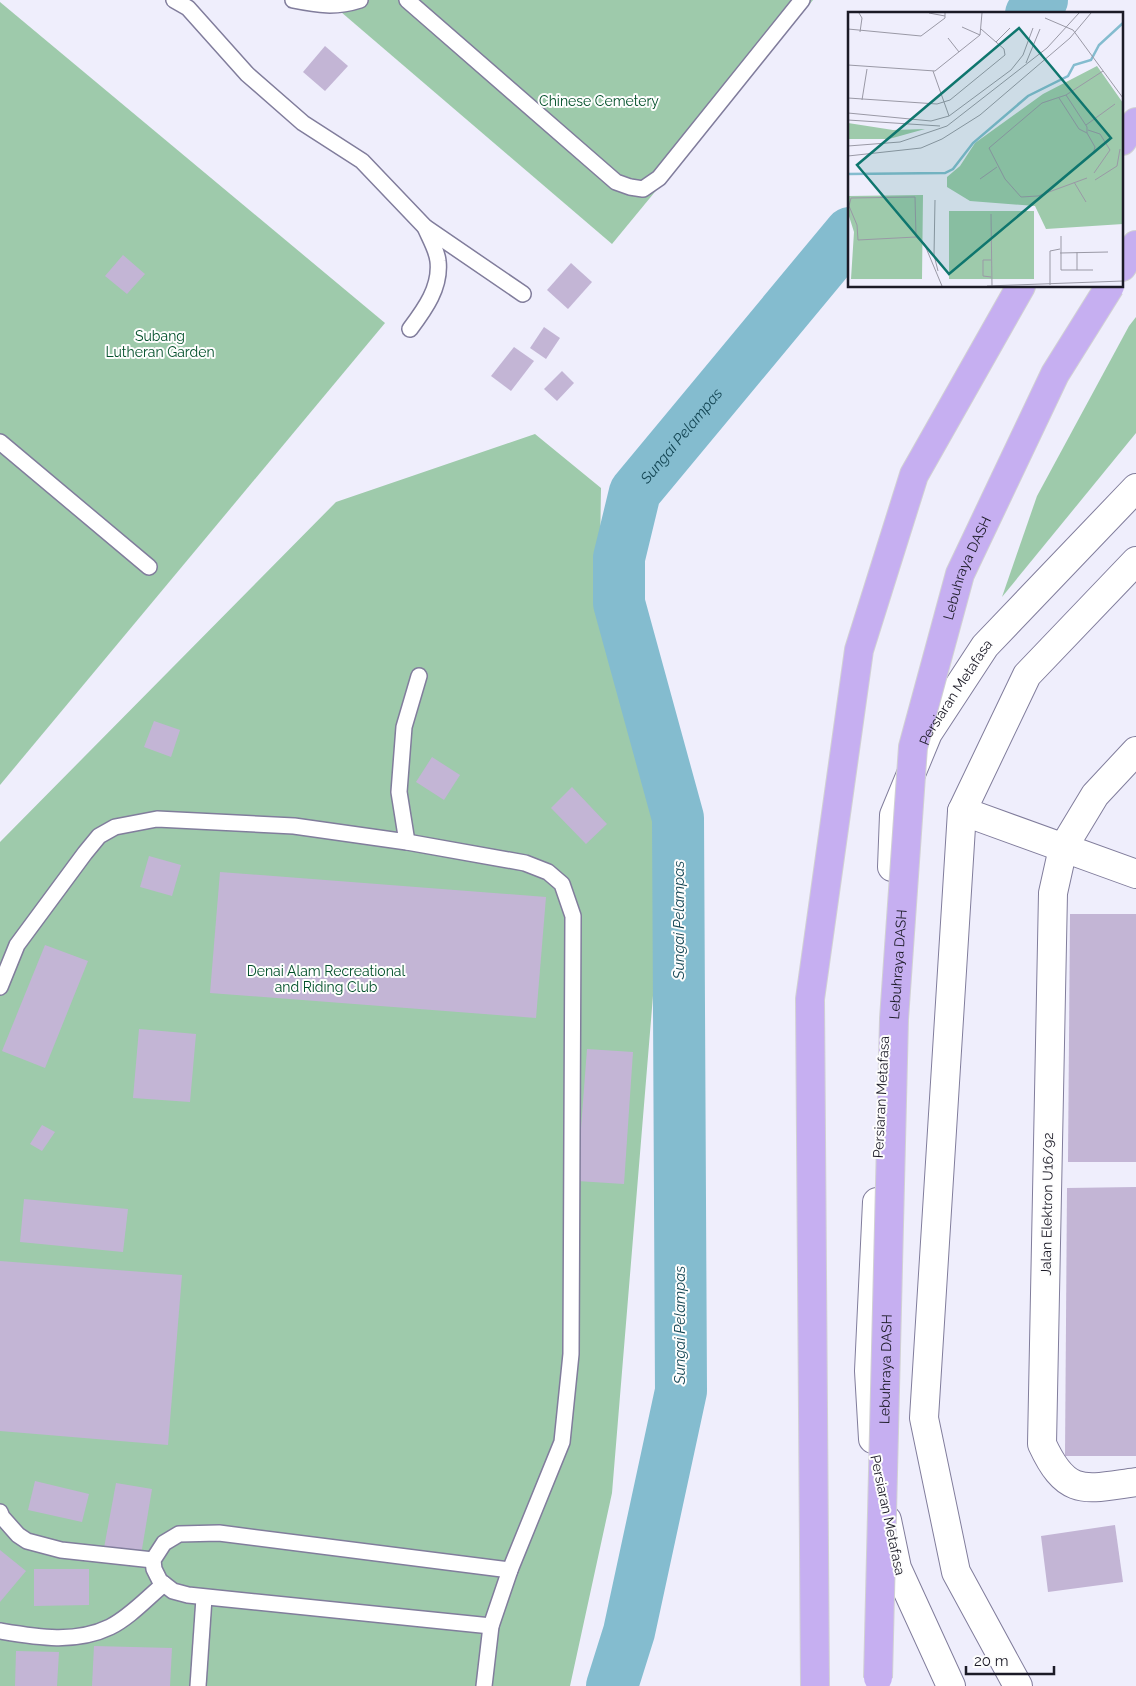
<svg xmlns="http://www.w3.org/2000/svg" width="1136" height="1686" viewBox="0 0 1136 1686" font-family="Raleway,sans-serif">
<rect width="100%" height="100%" fill="#efeefc"/>
<g fill="#9ecaab">
<polygon points="327,0 813,0 612,244"/>
<polygon points="0,2 385,323 0,785"/>
<polygon points="1136,317 1136,433 1002,597 1037,496 1129,326"/>
<polygon points="535,434 601,488 599,616 667,826 612,1493 570,1686 0,1686 0,842 336,502"/>
</g>
<g fill="none" stroke-linecap="round" stroke-linejoin="round">
<g stroke="#84bccf" stroke-width="52">
<polyline points="1031,14 1042,0"/>
<path id="s1" d="M 612,1686 L 629,1632 L 681,1391 L 678,818 L 619,603 L 619,558 L 635,492 L 850,233"/>
</g>
</g>
<g fill="#c3b5d5">
<polygon points="325,46 348,66 325,91 303,72"/>
<polygon points="123,255 145,274 127,294 105,276"/>
<polygon points="571,263 592,282 568,309 547,290"/>
<polygon points="544,327 560,338 546,359 530,348"/>
<polygon points="514,347 534,361 511,391 491,376"/>
<polygon points="562,371 574,383 557,401 544,389"/>
<polygon points="154,721 180,730 171,757 144,747"/>
<polygon points="432,757 460,775 444,800 416,782"/>
<polygon points="572,787 607,824 586,844 551,808"/>
<polygon points="149,856 181,865 172,896 140,887"/>
<polygon points="220,872 546,897 536,1018 210,993"/>
<polygon points="1070,914 1136,914 1136,1162 1068,1162"/>
<polygon points="45,945 88,961 45,1068 2,1051"/>
<polygon points="139,1029 196,1034 190,1102 133,1098"/>
<polygon points="587,1049 633,1052 624,1184 577,1181"/>
<polygon points="42,1125 55,1132 42,1151 30,1144"/>
<polygon points="1136,1187 1136,1456 1065,1456 1067,1188"/>
<polygon points="24,1199 128,1209 123,1252 20,1242"/>
<polygon points="0,1261 182,1275 168,1445 0,1431"/>
<polygon points="35,1481 89,1494 82,1522 28,1510"/>
<polygon points="116,1483 152,1489 141,1555 104,1548"/>
<polygon points="1115,1525 1123,1582 1048,1592 1041,1536"/>
<polygon points="0,1550 26,1571 0,1602"/>
<polygon points="34,1569 89,1569 89,1605 34,1606"/>
<polygon points="94,1646 172,1648 170,1686 92,1686"/>
<polygon points="16,1651 59,1652 57,1686 15,1686"/>
</g>
<g fill="none" stroke-linecap="round" stroke-linejoin="round">
<g stroke="#817d9c" stroke-width="18">
<g id="service">
<polyline points="174,0 188,8 247,74 303,123 362,161 425,227 523,294"/>
<path d="M 293,0 C 318,5 335,8 360,0"/>
<polyline points="407,0 616,182 630,187 643,189 659,178 802,0"/>
<path d="M 410,329 C 425,309 441,287 438,261 C 437,250 429,237 425,227"/>
<polyline points="0,442 149,567"/>
<polyline points="407,842 399,792 404,727 419,676"/>
<polyline points="0,987 17,945 85,853 99,836 115,827 157,819 294,826 407,842 525,863 548,872 562,884 573,916 571,1354 562,1442 510,1570 491,1626 484,1686"/>
<polyline points="0,1512 2,1517 18,1535 27,1541 61,1550 153,1560"/>
<polyline points="491,1626 188,1595 173,1591 160,1581 154,1569 153,1560 164,1543 179,1534 219,1533 510,1570"/>
<path d="M 0,1631 C 36,1637 75,1644 110,1627 C 130,1617 147,1598 164,1584"/>
<polyline points="198,1686 204,1598"/>
</g>
</g>
<g stroke="#817d9c" stroke-width="30">
<g id="minor">
<path d="M 1136,751 L 1095,795 L 1063,848 L 1053,893 L 1042,1444 C 1067,1498 1085,1489 1136,1482"/>
<polyline points="962,811 1136,874"/>
</g>
</g>
<g stroke="#817d9c" stroke-width="30">
<g id="tertiary">
<path id="s2" d="M 892,867 L 894,815 L 928,733 L 985,646 L 1136,488"/>
<polyline points="873,1439 869,1371 877,1202"/>
<polyline points="887,1520 897,1568 951,1686"/>
<polyline points="1018,1686 956,1572 924,1418 962,811 1027,675 1136,561"/>
</g>
</g>
<g stroke="#d1d1d4" stroke-width="30">
<g id="motorway">
<polyline points="1122,141 1136,122"/>
<polyline points="1122,267 1136,245"/>
<polyline points="815,1686 810,999 859,650 914,475 1021,286"/>
</g>
</g>
<use href="#service" stroke="#fff" stroke-width="15"/>
<use href="#minor" stroke="#fff" stroke-width="28"/>
<use href="#tertiary" stroke="#fff" stroke-width="28"/>
<use href="#motorway" stroke="#c6aff1" stroke-width="28"/>
<g stroke="#d1d1d4" stroke-width="30" stroke-linecap="butt">
<g id="motorway-bridge">
<path id="s3" d="M 878,1678 L 894,1019 L 913,747 L 960,574 L 1055,374 L 1110,286"/>
</g>
</g>
<use href="#motorway-bridge" stroke="#c6aff1" stroke-width="28"/>
</g>
<g text-anchor="middle" stroke-width="4" stroke-linejoin="round" paint-order="stroke">
<g font-size="14" fill="#004f29" stroke="#fdfdfd">
<text x="599" y="106">Chinese Cemetery</text>
<text x="160" y="341">Subang<tspan x="160" dy="16">Lutheran Garden</tspan></text>
<text x="326" y="976">Denai Alam Recreational<tspan x="326" dy="16">and Riding Club</tspan></text>
</g>
<g font-size="14" fill="#1b1a26" stroke="#fdfdfd">
<text dy="5" stroke="none"><textPath href="#s3" startOffset="1119">Lebuhraya DASH</textPath></text>
<text dy="5" stroke="none"><textPath href="#s2" startOffset="190">Persiaran Metafasa</textPath></text>
<text dy="5" stroke="none"><textPath href="#s3" startOffset="714">Lebuhraya DASH</textPath></text>
<text transform="translate(881 1097) rotate(-87)" y="5">Persiaran Metafasa</text>
<text transform="translate(1047 1204) rotate(-89)" y="5">Jalan Elektron U16/92</text>
<text dy="5" stroke="none"><textPath href="#s3" startOffset="309">Lebuhraya DASH</textPath></text>
<text transform="translate(888 1515) rotate(78)" y="5">Persiaran Metafasa</text>
</g>
<g font-size="15" font-style="italic" fill="#144654" stroke="#fdfdfd">
<text dy="5" stroke="none"><textPath href="#s1" startOffset="1285">Sungai Pelampas</textPath></text>
<text transform="translate(679 920) rotate(-90)" y="5">Sungai Pelampas</text>
<text transform="translate(680 1325) rotate(-90)" y="5">Sungai Pelampas</text>
</g>
</g>
<g transform="translate(848 12)">
<rect width="275" height="275" fill="#efeefc"/>
<path d="M 249,54 L 275,91 L 275,212 L 198,217 L 187,194 L 122,189 L 99,175 L 99,165 L 112,154 L 127,131 L 195,82 ZM 0,111 L 45,118 L 77,117 L 41,127 L 0,127 ZM 75,183 L 74,267 L 3,267 L 6,220 L 0,201 L 0,184 ZM 101,199 L 186,199 L 186,267 L 101,267 Z" fill="#9ecaab"/>
<path fill="none" stroke="#84bccf" stroke-width="2.5" d="M 0,162 L 97,161 L 105,157 L 125,131 L 180,84 L 220,64 L 226,53 L 243,48 L 251,33 L 275,11"/>
<path fill="none" stroke="#9a99a6" stroke-width="1" d="M 11,1 L 14,6 L 12,20M 81,1 L 97,4M 197,6 L 225,18 L 275,86M 114,15 L 132,23M 0,17 L 73,24 L 97,6 L 97,1M 100,26 L 111,40M 148,30 L 162,16M 178,51 L 192,17M 0,53 L 87,59 L 132,23 L 134,1M 85,59 L 101,104M 0,86 L 89,92 L 102,88 L 157,43 L 156,37 L 133,17M 211,86 L 231,117 L 239,121 L 239,115 L 218,83M 14,88 L 19,57M 0,101 L 83,109 L 101,104 L 163,58 L 175,43 L 185,16M 0,108 L 92,114M 238,113 L 267,92M 240,118 L 252,122 L 262,138 L 246,161M 239,121 L 247,135 L 245,142M 0,134 L 52,130 L 99,114 L 199,36 L 231,1M 0,144 L 73,136 L 94,127 L 132,103 L 222,26 L 243,1M 239,166 L 190,184 L 173,185 L 157,167 L 141,136 L 194,91 L 218,83 L 255,59M 132,167 L 149,155M 247,168 L 269,154 L 272,137M 226,170 L 238,190M 67,185 L 68,225 L 10,228 L 9,213 L 1,194 L 3,186 ZM 87,188 L 86,243 L 90,259M 143,202 L 144,274M 213,224 L 213,258 L 245,258M 68,225 L 76,231 L 94,274M 212,241 L 260,240M 143,248 L 135,248 L 135,264 L 143,265M 229,258 L 229,240M 202,273 L 202,239 L 212,237M 139,274 L 275,269"/>
<path fill="#0f766e" fill-opacity="0.15" stroke="#0f766e" stroke-width="2.5" d="M 171,16 L 263,126 L 101,262 L 9,153 Z"/>
<rect width="275" height="275" fill="none" stroke="#1b1a26" stroke-width="2.5"/>
</g>
<path d="M966 1666v8h88v-8" fill="none" stroke="#1b1a26" stroke-width="2.5"/>
<text x="974" y="1666" font-size="15" fill="#1b1a26" stroke="#fdfdfd" stroke-width="4" paint-order="stroke">20 m</text>
</svg>
